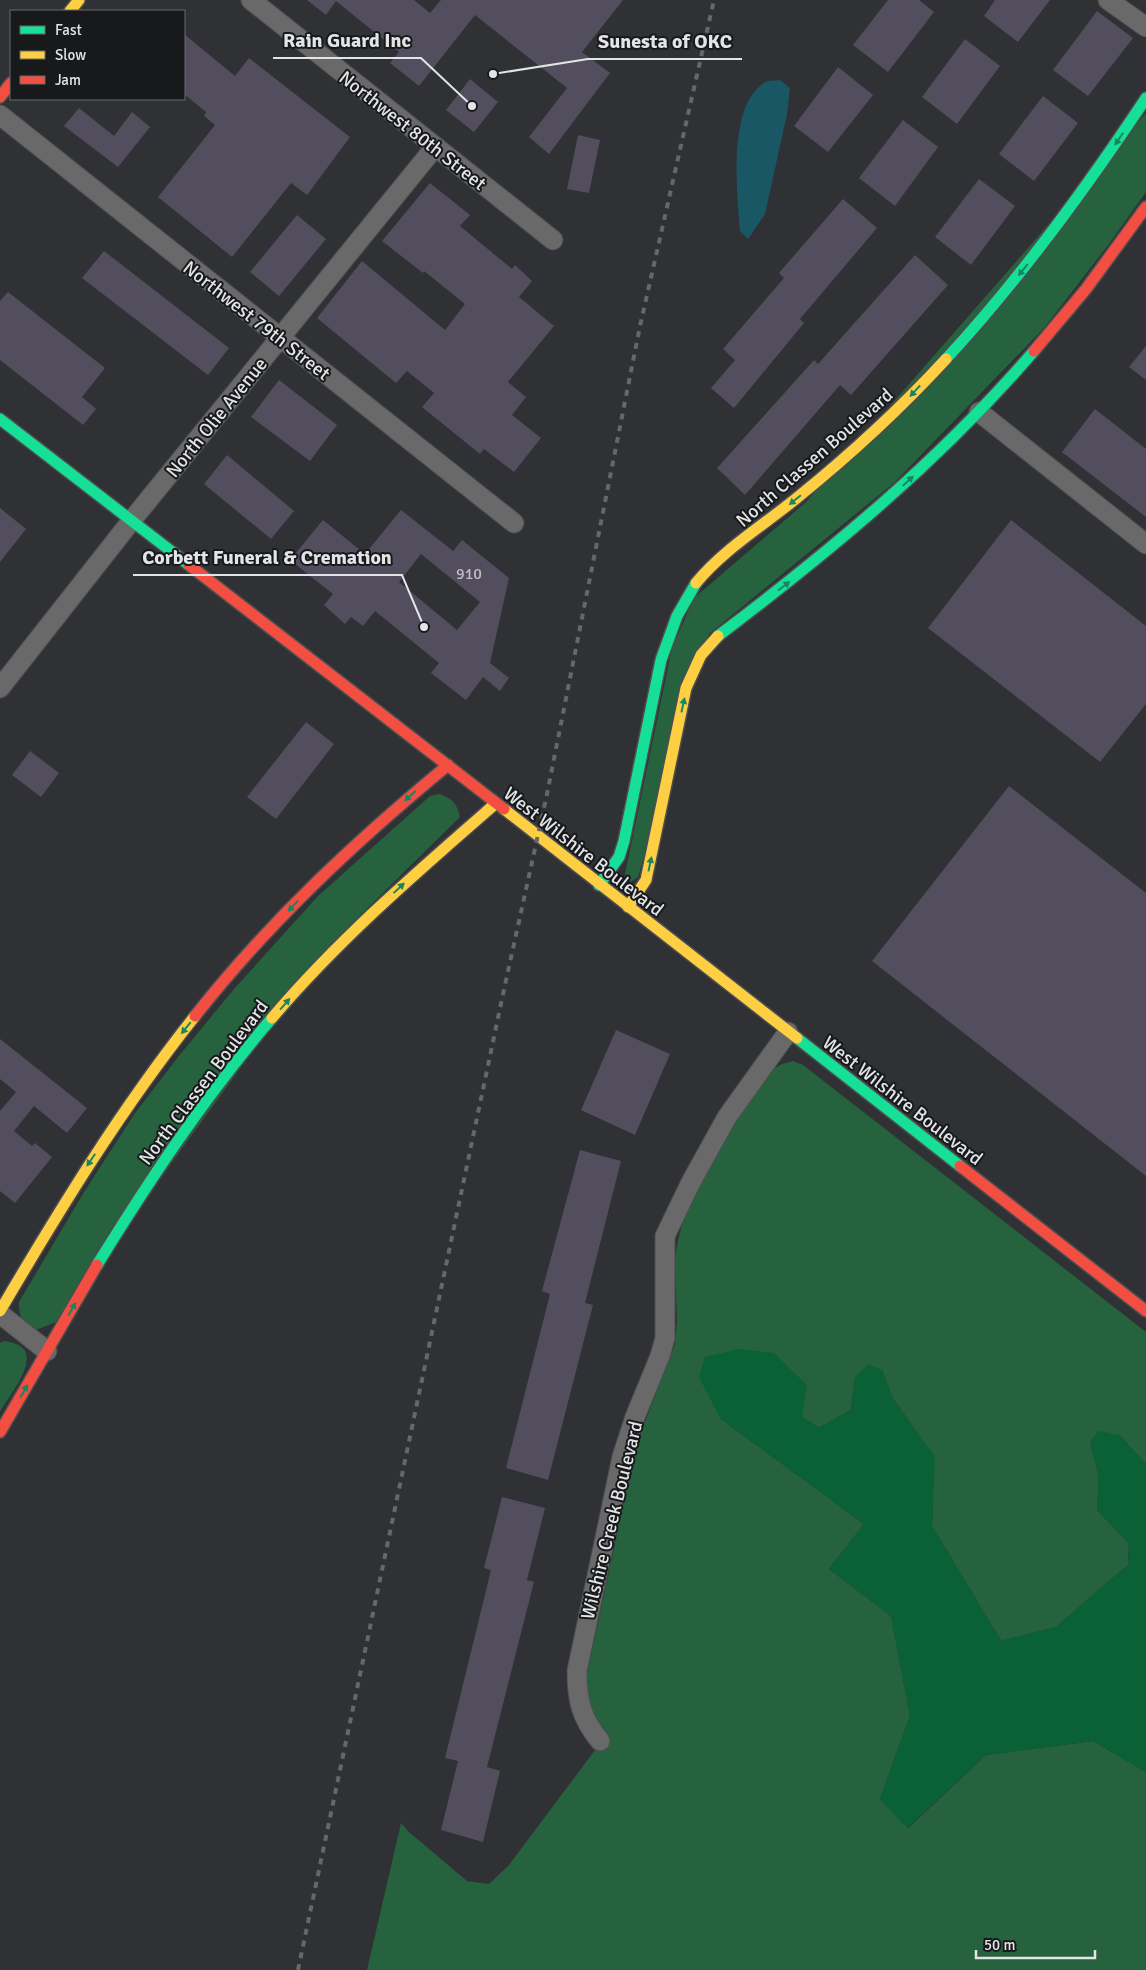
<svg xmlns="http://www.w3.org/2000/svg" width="1146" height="1970" viewBox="0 0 1146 1970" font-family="Signika,sans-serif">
<rect width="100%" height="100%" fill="#2f3134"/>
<g fill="#26623e">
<polygon points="1146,113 1146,192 1109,244 1044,328 895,482 709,634 638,877 631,882 625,874 672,648 694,598 806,502"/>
<path d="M 440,794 C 453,799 457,804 460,817 L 329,946 L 56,1322 L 36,1330 C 23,1325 18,1316 19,1302 L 84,1192 L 135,1113 L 178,1057 L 234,989 L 318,896 L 430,796 Z"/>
<path d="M 793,1061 L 803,1065 L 1146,1332 L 1146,1464 L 1119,1435 L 1090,1442 L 1099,1477 L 1097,1510 L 1129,1543 L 1128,1565 L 1056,1627 L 1001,1641 L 932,1526 L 934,1457 L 892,1397 L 882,1370 L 855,1377 L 851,1410 L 819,1428 L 802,1417 L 720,1418 L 864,1524 L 829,1569 L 891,1616 L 910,1716 L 880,1799 L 908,1828 L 986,1755 L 1093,1741 L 1146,1772 L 1146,1970 L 367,1970 L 401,1823 L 409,1832 L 467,1881 L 489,1884 L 509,1865 L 598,1746 C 604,1726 596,1721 590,1703 C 588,1694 587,1683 587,1674 L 636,1445 L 675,1344 L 677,1322 L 675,1263 L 677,1245 L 685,1211 L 719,1141 L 775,1068 L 782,1064 Z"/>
<path d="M 4,1341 C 51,1346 13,1390 0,1412 L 0,1343 Z"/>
</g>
<polygon fill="#0b6136" points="739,1349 774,1353 807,1385 802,1417 819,1428 851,1410 855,1377 868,1364 882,1370 892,1397 935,1457 932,1526 1001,1641 1056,1627 1128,1565 1129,1543 1097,1510 1099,1477 1090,1442 1098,1431 1119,1435 1146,1464 1146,1772 1093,1741 986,1755 907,1828 880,1799 910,1716 891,1616 829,1569 864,1524 720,1418 699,1377 705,1357"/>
<path fill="#1a5765" d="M 780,80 L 790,88 L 787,114 L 765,214 L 748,239 L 740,231 C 737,193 727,105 765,82 C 769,80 775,81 780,80 Z"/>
<g fill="#524e5d" fill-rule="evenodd">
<polygon points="307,0 414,0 430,13 441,0 623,0 582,52 610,73 549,154 529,137 567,88 475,15 419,86 390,63 399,52 336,1 326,15"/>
<polygon points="888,0 919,0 934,12 888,72 853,45"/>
<polygon points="995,0 1050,0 1018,42 984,16"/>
<polygon points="1097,11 1133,38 1088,96 1053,70"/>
<polygon points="184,34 235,76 249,58 350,137 307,195 291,183 232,257 158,197 215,125 204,116 206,112 184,94"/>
<polygon points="965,39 1000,66 957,124 922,97"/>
<polygon points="838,67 873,95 828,152 794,126"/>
<polygon points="470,79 498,102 474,132 446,110"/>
<polygon points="1043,96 1078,123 1034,181 999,154"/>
<polygon points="79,108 114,136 132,112 150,127 118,167 64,126"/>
<polygon points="903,120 938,147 895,206 859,178"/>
<polygon points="578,135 600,140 589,193 567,189"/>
<polygon points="979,179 1015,206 971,265 935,237"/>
<polygon points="430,183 470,215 460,226 512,269 515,265 532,281 519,297 554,326 508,382 526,397 512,415 541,438 514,472 484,449 480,454 422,407 434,393 407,371 396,383 317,318 362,261 445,330 465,304 424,271 423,273 382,241"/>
<polygon points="843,199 877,228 800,319 804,323 734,408 711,388 735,360 723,349 784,278 779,273"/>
<polygon points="297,215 326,239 279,296 250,272"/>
<polygon points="104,251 229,348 208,375 82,278"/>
<polygon points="915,255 948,285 851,395 840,385 745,495 717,468 814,360 818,364"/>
<polygon points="8,292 105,368 82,397 96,409 83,425 0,360 0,301"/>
<polygon points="1146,346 1146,380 1129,367"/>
<polygon points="279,380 337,425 310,461 251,417"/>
<polygon points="1095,409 1146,449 1146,517 1062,452"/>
<polygon points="227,455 294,511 271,539 204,484"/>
<polygon points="0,508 26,529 0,562"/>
<path d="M 401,510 L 453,551 L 462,540 L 509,578 L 490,663 L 509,678 L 500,691 L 483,677 L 466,700 L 431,673 L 439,663 L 375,611 L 363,626 L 351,617 L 345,624 L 324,605 L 333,594 L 290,560 L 323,520 L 365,554 ZM 421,554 L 480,602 L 457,630 L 399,582 Z"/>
<polygon points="1011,520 1146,626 1146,704 1100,762 928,628"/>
<polygon points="306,722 334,744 276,819 247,797"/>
<polygon points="30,751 59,773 41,797 12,775"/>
<polygon points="1009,786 1146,893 1146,1176 872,961"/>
<polygon points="616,1030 670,1054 635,1135 581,1110"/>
<polygon points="0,1039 87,1108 67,1133 34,1106 14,1131 32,1146 35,1143 52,1157 15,1203 0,1191 0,1111 16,1092 0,1079"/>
<polygon points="580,1150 621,1161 585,1303 593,1305 548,1480 506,1468 550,1294 542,1291"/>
<polygon points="502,1497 545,1508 527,1580 534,1582 487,1767 500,1771 483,1842 441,1830 458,1761 445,1758 491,1570 484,1568"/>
</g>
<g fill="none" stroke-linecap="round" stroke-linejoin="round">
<g stroke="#4c4e50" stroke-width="21">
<g id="street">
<polyline points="251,0 553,240"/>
<polyline points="1108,0 1146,27"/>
<polyline points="0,115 514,523"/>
<polyline points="979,412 1146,544"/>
<polyline points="0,688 132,520 435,147"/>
<polyline points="0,1314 47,1351"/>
<path d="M 600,1741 C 581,1718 577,1700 577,1671 L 622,1457 L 635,1417 L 660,1356 L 665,1338 L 665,1236 L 691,1182 L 727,1117 L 788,1032"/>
</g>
</g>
<g stroke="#4c4e50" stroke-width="14">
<g id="fast">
<path d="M 946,359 C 1021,278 1085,190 1146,98"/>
<polyline points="0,419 189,565"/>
<path d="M 718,636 C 834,548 939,461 1034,351"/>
<polyline points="599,885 619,857 624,841 661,660 677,616 696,583"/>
<polyline points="797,1038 960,1166"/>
<path d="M 97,1265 C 150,1179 206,1095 272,1018"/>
</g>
</g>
<g stroke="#4c4e50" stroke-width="14">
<g id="slow">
<polyline points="70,11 79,0"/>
<path d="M 696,583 C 724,549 764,525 798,497 C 850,455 900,409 946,359"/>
<polyline points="504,809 797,1038"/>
<polyline points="628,907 646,880 686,688 701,655 718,636"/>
<path d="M 272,1018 C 339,939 417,872 495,804"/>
<path d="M 0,1311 C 60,1209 121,1109 195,1016"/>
</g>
</g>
<g stroke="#4c4e50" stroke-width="14">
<g id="jam">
<polyline points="0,97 11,83"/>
<polyline points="1034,351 1086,289 1146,207"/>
<polyline points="189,565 504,809"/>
<path d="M 195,1016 C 269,922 356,841 448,765"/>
<polyline points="960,1166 1146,1311"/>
<polyline points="0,1432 97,1265"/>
</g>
</g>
<use href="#street" stroke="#6a6969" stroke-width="19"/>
<use href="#fast" stroke="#16e098" stroke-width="11"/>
<use href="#slow" stroke="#ffcf43" stroke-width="11"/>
<use href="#jam" stroke="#f24e42" stroke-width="11"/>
<polyline stroke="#666768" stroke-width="4" stroke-dasharray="6 6" stroke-linecap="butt" points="298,1970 503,994 547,794 640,326 714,0"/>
</g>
<defs><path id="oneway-solid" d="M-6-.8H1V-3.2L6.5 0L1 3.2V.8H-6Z" transform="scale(1.25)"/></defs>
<g fill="#178660">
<use href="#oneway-solid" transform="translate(1119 139) rotate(124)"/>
<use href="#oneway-solid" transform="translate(1023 270) rotate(129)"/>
<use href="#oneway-solid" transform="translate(915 391) rotate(133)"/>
<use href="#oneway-solid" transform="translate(908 481) rotate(-43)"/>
<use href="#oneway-solid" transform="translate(795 500) rotate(141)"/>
<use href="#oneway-solid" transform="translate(784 586) rotate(-37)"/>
<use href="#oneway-solid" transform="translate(683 705) rotate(-78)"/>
<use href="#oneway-solid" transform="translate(410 796) rotate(139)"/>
<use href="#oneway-solid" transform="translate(650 864) rotate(-78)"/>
<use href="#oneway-solid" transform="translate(399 888) rotate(-43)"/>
<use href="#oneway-solid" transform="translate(293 906) rotate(133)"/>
<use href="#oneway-solid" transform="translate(285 1004) rotate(-49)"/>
<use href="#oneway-solid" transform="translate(186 1028) rotate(129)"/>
<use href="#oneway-solid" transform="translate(91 1160) rotate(124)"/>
<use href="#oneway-solid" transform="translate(72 1309) rotate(-60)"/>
<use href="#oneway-solid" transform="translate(24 1391) rotate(-60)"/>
</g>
<g text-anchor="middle" stroke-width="4" stroke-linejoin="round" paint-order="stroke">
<g font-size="16" fill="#bebec4">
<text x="469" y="579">910</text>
</g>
<g font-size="19" fill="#e2e4e7" stroke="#18191b">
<text transform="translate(413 130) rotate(38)" y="7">Northwest 80th Street</text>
<text transform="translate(257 320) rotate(38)" y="7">Northwest 79th Street</text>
<text transform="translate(216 417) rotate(-51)" y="7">North Olie Avenue</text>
<text transform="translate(814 457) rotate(-41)" y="7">North Classen Boulevard</text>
<text transform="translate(584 851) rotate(38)" y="7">West Wilshire Boulevard</text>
<text transform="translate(203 1082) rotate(-53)" y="7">North Classen Boulevard</text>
<text transform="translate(903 1100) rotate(38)" y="7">West Wilshire Boulevard</text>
<text transform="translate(611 1520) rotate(-76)" y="7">Wilshire Creek Boulevard</text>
</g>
</g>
<path fill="none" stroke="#e2e4e7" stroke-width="2" d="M472 106L421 58H273M493 74L588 59H742M424 627L402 575H133"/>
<g fill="#e2e4e7" stroke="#18191b" stroke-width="2">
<circle cx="472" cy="106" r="5"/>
<circle cx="493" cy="74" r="5"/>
<circle cx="424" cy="627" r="5"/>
</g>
<g font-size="20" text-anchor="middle" font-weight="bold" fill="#e2e4e7" stroke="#18191b" stroke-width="4" stroke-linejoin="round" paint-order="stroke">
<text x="347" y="47">Rain Guard Inc</text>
<text x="665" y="48">Sunesta of OKC</text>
<text x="267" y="564">Corbett Funeral &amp; Cremation</text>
</g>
<rect x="10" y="10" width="175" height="90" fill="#18191b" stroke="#696a6d"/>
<rect x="20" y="26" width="25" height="8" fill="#16e098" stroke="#696a6d"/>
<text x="55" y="35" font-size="15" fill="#e2e4e7">Fast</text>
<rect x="20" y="51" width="25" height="8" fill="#ffcf43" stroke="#696a6d"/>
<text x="55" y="60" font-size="15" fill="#e2e4e7">Slow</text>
<rect x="20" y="76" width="25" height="8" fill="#f24e42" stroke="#696a6d"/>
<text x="55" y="85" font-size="15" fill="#e2e4e7">Jam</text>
<path d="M976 1950v8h119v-8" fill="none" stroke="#e2e4e7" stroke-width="2.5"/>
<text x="984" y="1950" font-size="15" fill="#e2e4e7" stroke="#18191b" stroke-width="4" paint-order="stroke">50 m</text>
</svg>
